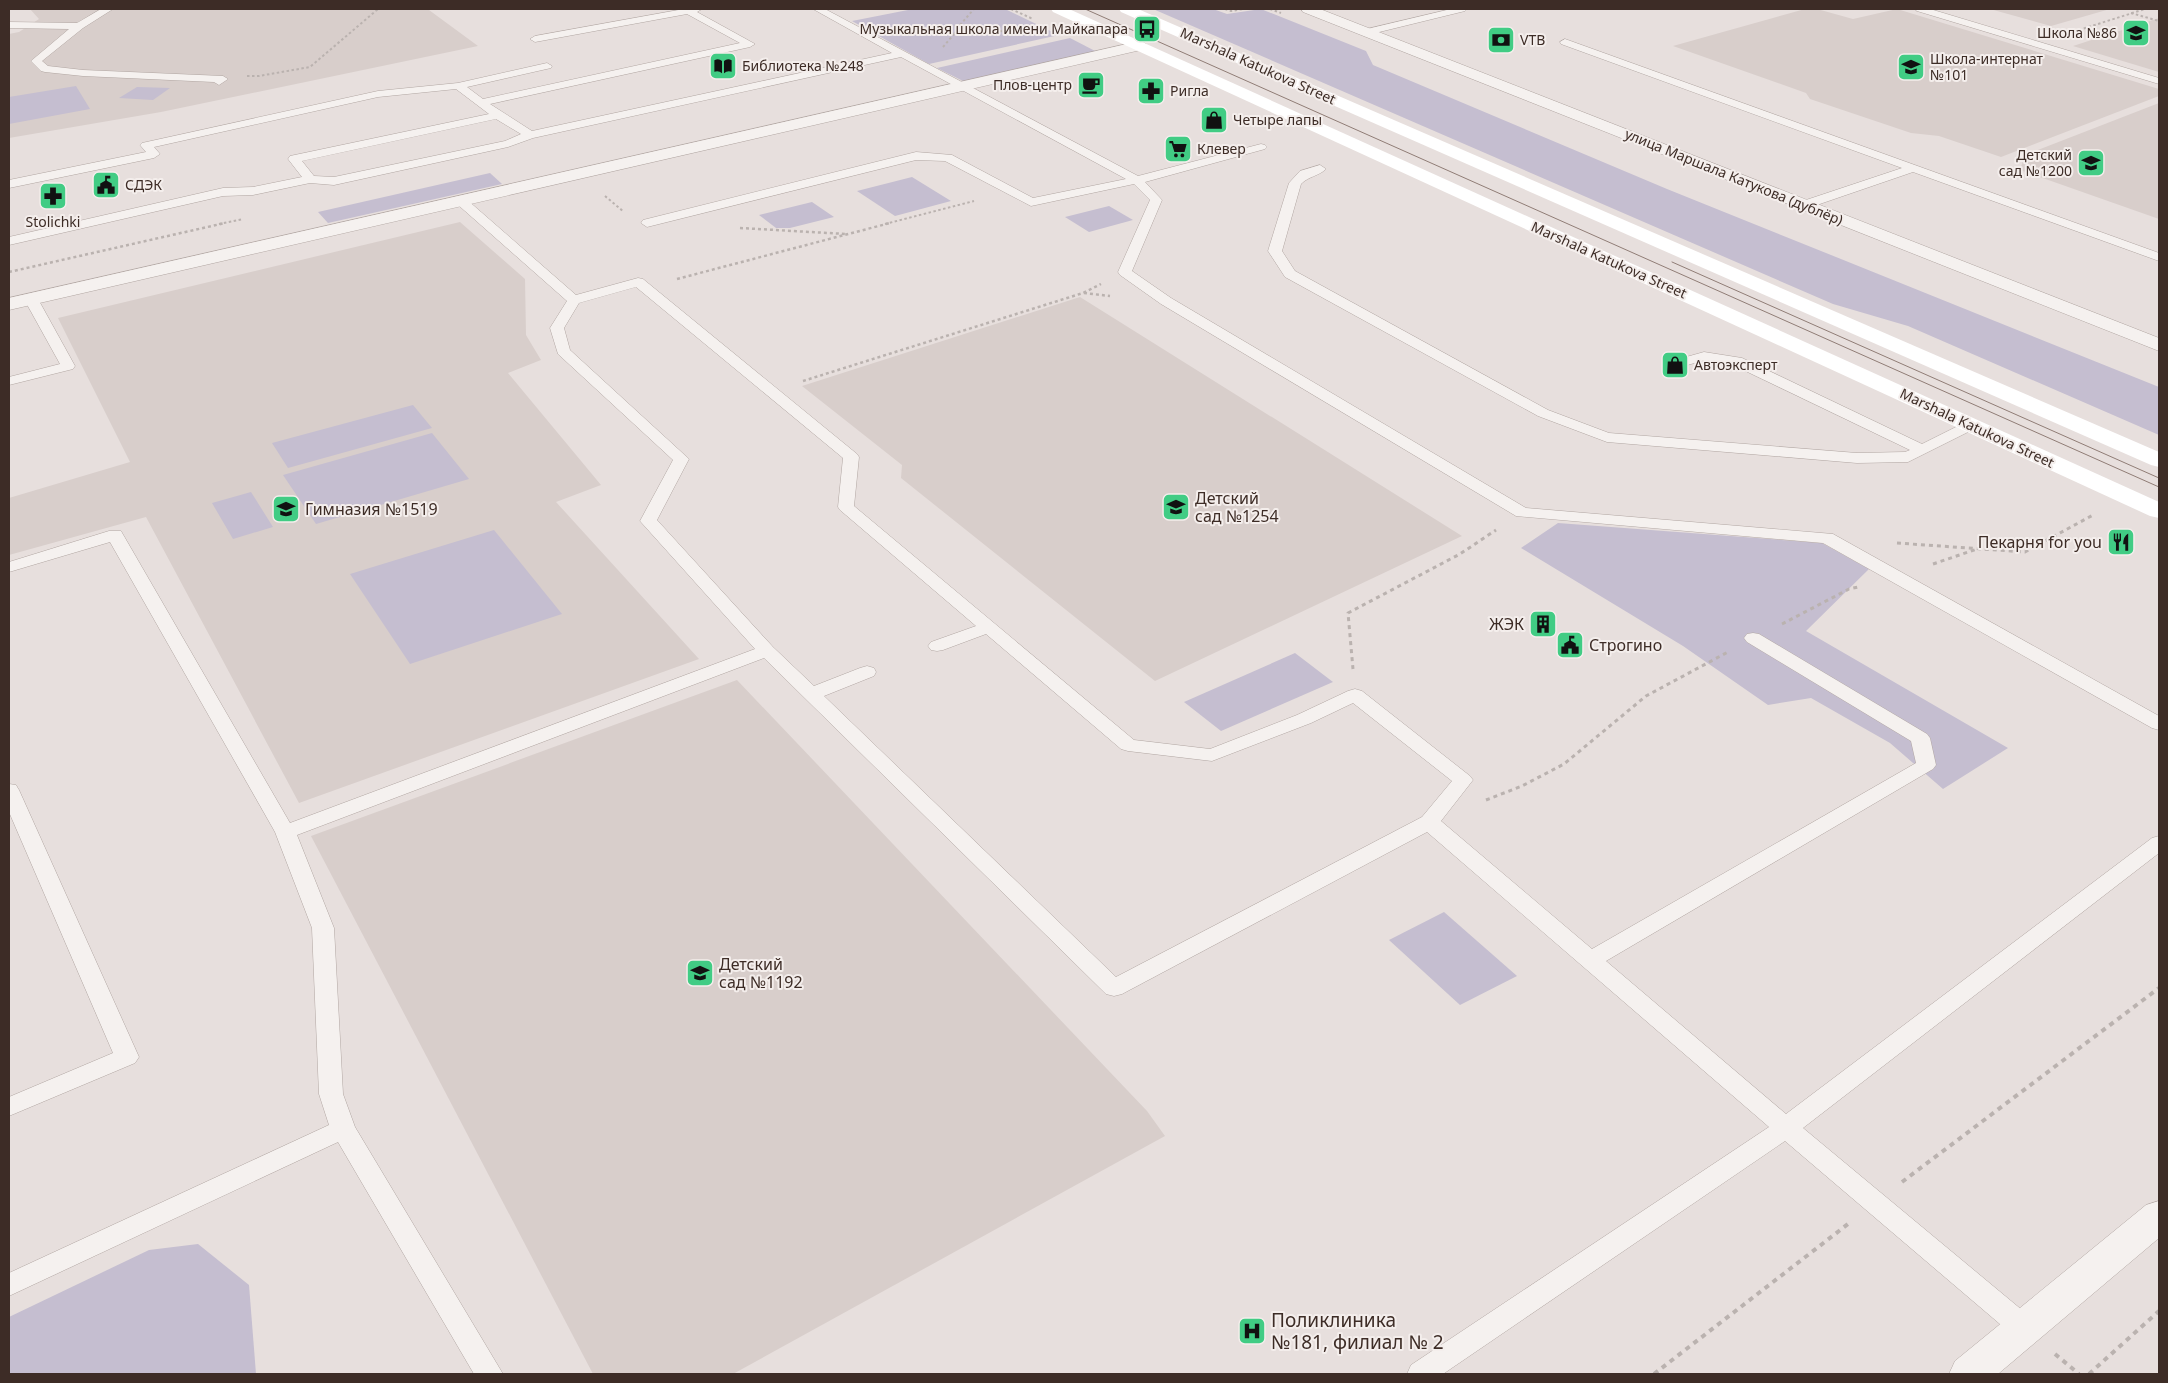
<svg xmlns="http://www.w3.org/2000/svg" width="2168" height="1383" viewBox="0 0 2168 1383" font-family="'Noto Sans',sans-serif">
<rect width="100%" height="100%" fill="#e7dfdd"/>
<g fill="#d8cecb">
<polygon points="30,9 431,9 429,10 478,46 161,112 9,138 9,34 19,32 39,19"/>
<polygon points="1805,9 1817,9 1853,19 1897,9 2159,89 2159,96 2001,157 1939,136 1911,133 1810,99 1806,93 1673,46"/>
<polygon points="1990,9 2110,9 2051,26"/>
<polygon points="2159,18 2159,72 2073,46 2153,20"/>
<polygon points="2159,103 2159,219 2020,170 2025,155"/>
<polygon points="460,222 525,279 526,335 541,360 508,373 601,485 556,502 699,659 299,803 146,517 9,555 9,498 130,462 58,318"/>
<polygon points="1080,297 1462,536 1155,681 901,478 902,465 802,386"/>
<polygon points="737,680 1147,1111 1165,1136 733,1374 593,1374 311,836"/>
</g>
<g fill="#c5bed0">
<polygon points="913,9 1005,9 1059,35 929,64 852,21"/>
<polygon points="1153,9 1213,9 1227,14 1261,9 1366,51 1373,65 1667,189 2159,387 2159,435 1908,326 1833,304"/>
<polygon points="1070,38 1099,53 965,82 937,68"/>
<polygon points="76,86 90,109 9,124 9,97"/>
<polygon points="137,87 170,88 153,100 119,98"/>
<polygon points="490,173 502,184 328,223 318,212"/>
<polygon points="912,177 951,201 895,216 857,191"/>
<polygon points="812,202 834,217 790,228 776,228 759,215"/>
<polygon points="1109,206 1133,220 1089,232 1065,217"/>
<polygon points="413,405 432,428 288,468 272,443"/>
<polygon points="432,433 469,479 316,524 283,475"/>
<polygon points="251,492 273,527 233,539 212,503"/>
<polygon points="1558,523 1822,543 1869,569 1806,631 2008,748 1943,789 1890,743 1811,698 1768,705 1683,646 1521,548"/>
<polygon points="494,530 562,614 410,664 350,574"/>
<polygon points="1295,653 1333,682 1221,731 1184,702"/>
<polygon points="1444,912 1517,976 1460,1005 1389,940"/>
<polygon points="198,1244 249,1285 256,1374 9,1374 9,1317 149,1250"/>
</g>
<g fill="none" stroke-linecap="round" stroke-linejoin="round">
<g stroke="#b1a6a2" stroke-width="1">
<g id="service">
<polygon points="101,9 113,9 83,28 42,61 48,66 83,70 223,76 228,79 219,85 214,82 83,76 45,72 41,71 31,61 69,29 9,28 9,22 77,23"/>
<path d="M 684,9 L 702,9 L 697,12 L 755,44 L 750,47 L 490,104 L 532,131 L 892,53 L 813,9 L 825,9 L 1138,176 L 1261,144 L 1265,145 L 1267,147 L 1265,149 L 1145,182 L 1162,200 L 1132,271 L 1171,298 L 1526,508 L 1833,534 L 2159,716 L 2159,730 L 2152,728 L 1823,543 L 1516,516 L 1161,304 L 1120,275 L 1118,272 L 1150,200 L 1134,184 L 1031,206 L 945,161 L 916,160 L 647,227 L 641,223 L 643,220 L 916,152 L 952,155 L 1033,198 L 1126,179 L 901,57 L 533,138 L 508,147 L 334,185 L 310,183 L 253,195 L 223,196 L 9,245 L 9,237 L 223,188 L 253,187 L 302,177 L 288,159 L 290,156 L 489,114 L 456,89 L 378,97 L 154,147 L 160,154 L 154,158 L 9,188 L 9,180 L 146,152 L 140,145 L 142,143 L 378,91 L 458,83 L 547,63 L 552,66 L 551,68 L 467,87 L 483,99 L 740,43 L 687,14 L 535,42 L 530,39 L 535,36 ZM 496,119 L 521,134 L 505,141 L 334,177 L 314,176 L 302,161 Z"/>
<polygon points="1451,9 1467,9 1465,11 1367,35 1362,32 1363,30"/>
<polygon points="1915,9 1930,9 2159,78 2159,84 1917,11"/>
<polygon points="1565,39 2159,253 2159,261 1913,172 1808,208 1800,208 1798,205 1800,202 1902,168 1561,44 1560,42"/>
<path d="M 1320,165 L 1326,169 C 1319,176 1309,176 1301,184 L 1282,251 L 1295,271 L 1548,410 L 1609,433 L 1857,453 L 1905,452 L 1910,450 L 1733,365 L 1705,360 L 1684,366 L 1679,365 L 1677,362 L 1679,359 L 1704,352 L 1742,358 L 1922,444 L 1966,422 L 1976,422 L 1979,425 L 1976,428 L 1908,462 L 1857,463 L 1607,442 L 1538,416 L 1285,277 L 1268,251 L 1289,183 L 1300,171 Z"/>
<path d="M 461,197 L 465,198 L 576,295 L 638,278 L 643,279 L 857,454 L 859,457 L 854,506 L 1134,740 L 1210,749 L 1297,715 L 1348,691 L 1355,689 L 1362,691 L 1470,776 L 1473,780 L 1441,821 L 1592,949 L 1916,763 L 1911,741 L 1747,642 L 1744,638 L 1747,634 L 1753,633 L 1759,634 L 1927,734 L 1930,738 L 1936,765 L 1933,769 L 1606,961 L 1786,1114 L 2152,838 L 2159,836 L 2159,853 L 1803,1128 L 2034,1320 L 2038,1328 L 2034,1336 L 2024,1340 L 2014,1336 L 1785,1141 L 1443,1374 L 1407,1374 L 1411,1365 L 1769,1127 L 1427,832 L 1122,994 L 1114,996 L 1106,994 L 764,658 L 297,835 L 334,928 L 343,1094 L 355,1127 L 503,1374 L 474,1374 L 338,1142 L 9,1296 L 9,1273 L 329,1125 L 319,1094 L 312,928 L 275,832 L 110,542 L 9,572 L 9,562 L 109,531 L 121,531 L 290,823 L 755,649 L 640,521 L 673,460 L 558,354 L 550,328 L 567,301 L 457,204 L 455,201 L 457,198 ZM 636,287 L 843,458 L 838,507 L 840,510 L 976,626 L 931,642 L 928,646 L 931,650 L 937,651 L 943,650 L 986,634 L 1121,749 L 1128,751 L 1212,761 L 1311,723 L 1353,703 L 1452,781 L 1422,817 L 1116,977 L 824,696 L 874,676 L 876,672 L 874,668 L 867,666 L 860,668 L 814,686 L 773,647 L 657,520 L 689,459 L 570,350 L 564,328 L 579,303 Z"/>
<polygon points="31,295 38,299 75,366 73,369 9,385 9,377 60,364 24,299"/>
<polygon points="9,784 16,785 19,790 139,1057 135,1063 9,1116 9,1097 113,1053 9,812"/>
</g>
</g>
<g stroke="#b1a6a2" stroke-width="1">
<g id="minor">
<polygon points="1301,9 1320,9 2159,338 2159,351 1303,12"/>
<polygon points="1140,41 1145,43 1148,46 1145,49 9,310 9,298"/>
<polygon points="2159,1201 2159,1238 1998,1374 1949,1374 1955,1361 2146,1205"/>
</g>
</g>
<g stroke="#bab2af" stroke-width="2" stroke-dasharray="2.5 2.5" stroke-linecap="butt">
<polyline points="1011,9 1033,19"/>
<polyline points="1225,9 1231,11 1243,9"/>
<polyline points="1270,9 1281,13"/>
<polyline points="2131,13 2159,21"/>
<polyline points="960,25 974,9"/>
<polygon points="960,25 970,29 955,33 946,28"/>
<polyline points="907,26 946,28"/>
<polyline points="970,29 1046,34"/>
<polyline points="2079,30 2145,9"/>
<polyline points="943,47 955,33"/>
<polyline points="247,76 259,76 310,67 378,9"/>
<polyline points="605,196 624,212"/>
<polyline points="219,224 243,219"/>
<polyline points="885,224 974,201"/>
</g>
<g stroke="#bab2af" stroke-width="2.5" stroke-dasharray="3 3" stroke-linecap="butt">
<polyline points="740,228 846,234"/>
<polyline points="9,272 225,223"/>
<polyline points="677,279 890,223"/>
<polyline points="1084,293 1110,296"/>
<polyline points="803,381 1083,293 1101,284"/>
</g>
<g stroke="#bab2af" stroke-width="3" stroke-dasharray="4 4" stroke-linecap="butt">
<polyline points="1897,543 2025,552 2093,515"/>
<polyline points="1933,564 1977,549"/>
<polyline points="1782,624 1849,589 1858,587"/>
<polyline points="1353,669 1348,613 1460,554 1496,530"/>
<polyline points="1486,800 1522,786 1564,764 1646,696 1728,652"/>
</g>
<g stroke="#bab2af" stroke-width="4" stroke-dasharray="5 5" stroke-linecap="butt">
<polyline points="1902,1182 2159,988"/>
<polyline points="2055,1354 2079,1374"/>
<polyline points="1654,1374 1848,1224"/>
<polyline points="2089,1374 2159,1311"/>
</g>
<use href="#service" fill="#f5f1ef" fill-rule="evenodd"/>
<use href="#minor" fill="#f5f1ef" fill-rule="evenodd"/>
<g fill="#fff" fill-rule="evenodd">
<polygon points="1051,9 1069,9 2159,502 2159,518 2150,516 1053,12"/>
<polygon points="1119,9 1138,9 2159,452 2159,467 2151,465 1121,12"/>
</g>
<g stroke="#907d76" stroke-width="1">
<polyline points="1085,9 2159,487"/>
<polyline points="1672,262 2159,478"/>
</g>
</g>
<defs>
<g id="bus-square" transform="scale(1.4375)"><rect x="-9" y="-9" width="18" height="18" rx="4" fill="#41cc84" stroke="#f4eeec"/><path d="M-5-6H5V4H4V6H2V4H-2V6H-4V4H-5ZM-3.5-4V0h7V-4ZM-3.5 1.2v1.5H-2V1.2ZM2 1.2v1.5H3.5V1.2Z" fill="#111"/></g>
<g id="school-square" transform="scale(1.4375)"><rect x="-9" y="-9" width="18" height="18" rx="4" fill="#41cc84" stroke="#f4eeec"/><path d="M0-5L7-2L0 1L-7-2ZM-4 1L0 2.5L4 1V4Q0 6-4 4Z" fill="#111"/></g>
<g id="bank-square" transform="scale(1.4375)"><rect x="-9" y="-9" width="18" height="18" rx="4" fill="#41cc84" stroke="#f4eeec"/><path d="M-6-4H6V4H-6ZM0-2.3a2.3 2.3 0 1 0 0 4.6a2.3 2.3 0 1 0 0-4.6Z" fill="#111"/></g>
<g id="library-square" transform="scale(1.4375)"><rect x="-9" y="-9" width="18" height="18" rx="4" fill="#41cc84" stroke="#f4eeec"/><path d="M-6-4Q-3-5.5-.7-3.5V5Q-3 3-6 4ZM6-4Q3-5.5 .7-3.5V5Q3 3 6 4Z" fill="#111"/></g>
<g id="cafe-square" transform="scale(1.4375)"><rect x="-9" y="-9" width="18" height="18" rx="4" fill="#41cc84" stroke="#f4eeec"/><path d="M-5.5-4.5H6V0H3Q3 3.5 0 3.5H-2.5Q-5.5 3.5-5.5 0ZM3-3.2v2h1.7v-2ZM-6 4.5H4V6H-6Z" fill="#111"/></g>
<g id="pharmacy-square" transform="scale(1.4375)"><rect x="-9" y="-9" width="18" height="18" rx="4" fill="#41cc84" stroke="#f4eeec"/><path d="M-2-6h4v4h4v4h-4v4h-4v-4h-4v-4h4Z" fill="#111"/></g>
<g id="shop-square" transform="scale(1.4375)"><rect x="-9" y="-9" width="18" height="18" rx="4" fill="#41cc84" stroke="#f4eeec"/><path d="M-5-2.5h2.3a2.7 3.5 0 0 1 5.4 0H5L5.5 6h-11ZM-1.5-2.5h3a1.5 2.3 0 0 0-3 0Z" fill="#111"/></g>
<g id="supermarket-square" transform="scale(1.4375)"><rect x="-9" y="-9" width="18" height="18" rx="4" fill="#41cc84" stroke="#f4eeec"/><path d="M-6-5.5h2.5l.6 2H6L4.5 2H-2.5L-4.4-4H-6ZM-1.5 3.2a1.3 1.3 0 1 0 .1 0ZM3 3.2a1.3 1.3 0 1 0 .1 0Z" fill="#111"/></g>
<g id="civic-square" transform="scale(1.4375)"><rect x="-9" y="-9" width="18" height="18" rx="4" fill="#41cc84" stroke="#f4eeec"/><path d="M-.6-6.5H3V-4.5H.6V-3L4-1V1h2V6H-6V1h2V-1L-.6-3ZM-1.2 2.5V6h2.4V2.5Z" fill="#111"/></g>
<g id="restaurant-square" transform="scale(1.4375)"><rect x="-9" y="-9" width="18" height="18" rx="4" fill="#41cc84" stroke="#f4eeec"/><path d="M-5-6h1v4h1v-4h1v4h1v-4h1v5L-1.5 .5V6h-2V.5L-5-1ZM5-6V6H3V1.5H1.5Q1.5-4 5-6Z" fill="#111"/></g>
<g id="building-square" transform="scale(1.4375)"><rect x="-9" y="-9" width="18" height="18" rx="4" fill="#41cc84" stroke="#f4eeec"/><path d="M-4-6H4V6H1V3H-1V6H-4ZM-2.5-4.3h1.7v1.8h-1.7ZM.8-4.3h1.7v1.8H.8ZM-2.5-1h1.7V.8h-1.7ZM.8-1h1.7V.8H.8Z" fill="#111"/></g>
<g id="hospital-square" transform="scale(1.4375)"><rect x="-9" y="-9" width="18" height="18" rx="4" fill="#41cc84" stroke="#f4eeec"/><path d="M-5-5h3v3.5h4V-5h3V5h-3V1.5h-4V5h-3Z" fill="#111"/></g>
</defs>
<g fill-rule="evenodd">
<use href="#bus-square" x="1147" y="29"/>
<use href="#school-square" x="2136" y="33"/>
<use href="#bank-square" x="1501" y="40"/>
<use href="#library-square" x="723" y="66"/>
<use href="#school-square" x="1911" y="67"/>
<use href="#cafe-square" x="1091" y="85"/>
<use href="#pharmacy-square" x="1151" y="91"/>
<use href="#shop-square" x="1214" y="120"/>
<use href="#supermarket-square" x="1178" y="149"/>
<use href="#school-square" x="2091" y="163"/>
<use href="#civic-square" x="106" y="185"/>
<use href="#pharmacy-square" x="53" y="196"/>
<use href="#shop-square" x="1675" y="365"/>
<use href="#school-square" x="1176" y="507"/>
<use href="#school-square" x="286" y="509"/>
<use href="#restaurant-square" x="2121" y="542"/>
<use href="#building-square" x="1543" y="624"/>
<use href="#civic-square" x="1570" y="645"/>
<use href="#school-square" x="700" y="973"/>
<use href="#hospital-square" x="1252" y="1331"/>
</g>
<g text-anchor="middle" stroke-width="4" stroke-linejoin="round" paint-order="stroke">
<g font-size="14" fill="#3d2c26" stroke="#f4eeec" text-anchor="start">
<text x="1128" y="34" text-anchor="end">Музыкальная школа имени Майкапара</text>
<text x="2117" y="38" text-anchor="end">Школа №86</text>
<text x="1520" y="45">VTB</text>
<text x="1930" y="64">Школа-интернат<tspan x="1930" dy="16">№101</tspan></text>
<text x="742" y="71">Библиотека №248</text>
<text x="1072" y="90" text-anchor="end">Плов-центр</text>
<text x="1170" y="96">Ригла</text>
<text x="1233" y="125">Четыре лапы</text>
<text x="1197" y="154">Клевер</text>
<text x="2072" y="160" text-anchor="end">Детский<tspan x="2072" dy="16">сад №1200</tspan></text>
<text x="125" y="190">СДЭК</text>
<text x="53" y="227" text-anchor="middle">Stolichki</text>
<text x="1694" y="370">Автоэксперт</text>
</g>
<g font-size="14" fill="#3d2c26" stroke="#f4eeec">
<text transform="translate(1258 66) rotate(24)" y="5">Marshala Katukova Street</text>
<text transform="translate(1734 177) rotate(22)" y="5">улица Маршала Катукова (дублёр)</text>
<text transform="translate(1609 260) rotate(24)" y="5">Marshala Katukova Street</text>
<text transform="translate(1977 428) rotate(25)" y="5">Marshala Katukova Street</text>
</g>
<g font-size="16" fill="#3d2c26" stroke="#f4eeec" text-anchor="start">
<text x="1195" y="504">Детский<tspan x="1195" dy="18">сад №1254</tspan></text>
<text x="305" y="515">Гимназия №1519</text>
<text x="2102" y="548" text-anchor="end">Пекарня for you</text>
<text x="1524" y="630" text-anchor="end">ЖЭК</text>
<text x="1589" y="651">Строгино</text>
<text x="719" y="970">Детский<tspan x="719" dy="18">сад №1192</tspan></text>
</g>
<g font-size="19" fill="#3d2c26" stroke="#f4eeec" text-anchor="start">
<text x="1271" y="1327">Поликлиника<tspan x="1271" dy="22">№181, филиал № 2</tspan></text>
</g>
</g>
<rect width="2168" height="1383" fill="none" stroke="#3d2c26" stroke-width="20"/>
</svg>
